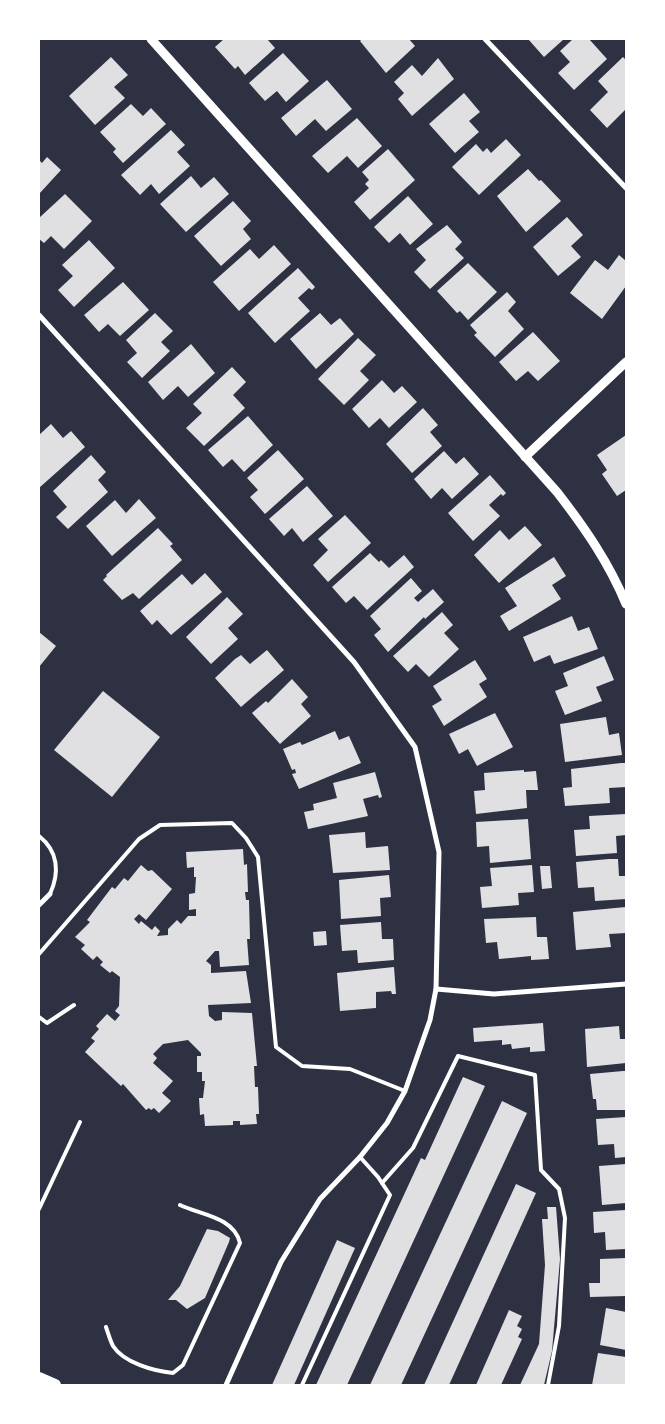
<svg xmlns="http://www.w3.org/2000/svg" width="665" height="1424" viewBox="0 0 665 1424" font-family="'Noto Sans',sans-serif">
<rect width="100%" height="100%" fill="#2d3142"/>
<g fill="#e0e0e3">
<polygon points="224,39 267,39 275,48 245,75 238,66 235,69 215,47"/>
<polygon points="362,39 409,39 415,46 386,73 360,41"/>
<polygon points="528,39 564,39 544,57"/>
<polygon points="573,39 589,39 607,59 574,90 558,73 570,62 560,51"/>
<polygon points="283,53 309,81 286,102 277,91 265,101 249,83"/>
<polygon points="111,57 128,75 114,87 125,98 95,125 69,96"/>
<polygon points="623,57 626,60 626,109 607,128 590,110 608,92 598,81"/>
<polygon points="438,58 454,79 412,116 398,99 404,93 394,82 412,65 422,76"/>
<polygon points="327,80 352,109 326,131 315,119 296,136 281,118"/>
<polygon points="464,93 480,112 469,121 479,132 455,153 429,124"/>
<polygon points="131,104 143,116 151,108 166,124 123,163 113,152 116,149 100,132"/>
<polygon points="357,118 382,146 358,168 347,156 328,173 312,156"/>
<polygon points="171,130 185,145 177,152 190,166 159,194 151,184 140,195 121,175"/>
<polygon points="506,139 521,155 479,195 452,167 476,144 483,152 487,148 491,153"/>
<polygon points="388,149 415,180 370,220 354,202 369,188 365,184 369,180 362,172"/>
<polygon points="47,157 61,170 39,194 39,160 42,163"/>
<polygon points="528,169 539,181 541,180 561,201 526,232 497,196"/>
<polygon points="191,176 201,188 214,177 229,194 186,232 160,204"/>
<polygon points="65,194 92,221 64,249 51,236 44,243 39,239 39,218"/>
<polygon points="408,196 433,224 410,245 400,233 389,243 374,227"/>
<polygon points="233,201 251,221 243,229 251,239 221,266 194,236"/>
<polygon points="567,217 583,235 571,246 581,257 558,276 533,247"/>
<polygon points="447,225 462,242 455,249 464,258 430,289 414,272 426,260 416,249"/>
<polygon points="89,240 115,268 74,307 58,290 73,276 62,265"/>
<polygon points="274,245 291,264 239,311 213,282 250,249 259,259"/>
<polygon points="619,255 626,261 626,286 602,319 570,293 595,260 608,270"/>
<polygon points="468,263 497,292 468,320 460,311 457,313 437,291"/>
<polygon points="298,268 315,287 312,290 309,288 298,298 310,311 275,343 248,313"/>
<polygon points="123,282 149,310 120,336 108,324 99,332 84,315"/>
<polygon points="507,292 516,302 508,311 524,329 495,357 474,335 477,333 470,325"/>
<polygon points="155,313 173,331 161,342 170,351 142,378 127,362 137,353 126,340"/>
<polygon points="320,313 331,325 340,318 354,334 316,369 290,339"/>
<polygon points="533,332 560,361 538,381 528,371 516,381 499,362"/>
<polygon points="358,338 376,355 360,371 369,380 344,405 318,379"/>
<polygon points="191,344 215,373 188,397 178,386 163,400 148,382"/>
<polygon points="232,367 246,382 233,395 245,408 204,446 186,428 202,413 193,404"/>
<polygon points="382,380 394,393 402,386 417,402 389,428 380,418 369,428 352,409"/>
<polygon points="423,408 438,425 430,432 442,446 412,473 386,444"/>
<polygon points="248,416 273,445 244,472 232,459 223,467 208,450"/>
<polygon points="51,424 63,438 71,431 85,447 39,488 39,435"/>
<polygon points="626,435 626,490 617,496 602,474 607,470 597,455"/>
<polygon points="278,450 304,479 265,514 250,497 258,490 247,478"/>
<polygon points="444,451 456,464 464,457 479,474 452,499 442,488 431,499 414,479"/>
<polygon points="91,455 106,472 98,480 108,492 68,529 56,517 67,507 53,491"/>
<polygon points="490,475 506,493 503,496 501,494 489,505 500,516 473,541 448,513"/>
<polygon points="307,486 333,516 303,542 292,528 284,536 269,519"/>
<polygon points="139,499 156,518 112,556 86,526 115,500 126,513"/>
<polygon points="345,515 371,543 328,582 313,565 328,550 318,539"/>
<polygon points="525,526 542,545 499,583 474,555 500,530 509,540"/>
<polygon points="158,528 173,544 170,546 182,560 139,599 133,593 122,600 103,580 107,576 106,575"/>
<polygon points="370,553 379,562 381,560 389,568 404,555 414,567 367,610 354,596 346,603 332,587"/>
<polygon points="554,557 566,576 552,585 561,599 509,631 500,616 517,606 505,588"/>
<polygon points="205,573 222,592 171,635 157,620 152,625 140,611 182,574 192,585"/>
<polygon points="411,578 422,591 414,598 418,602 433,589 444,602 425,619 424,617 388,652 374,635 381,629 370,616"/>
<polygon points="227,597 243,614 228,628 238,639 211,664 186,637"/>
<polygon points="442,612 453,625 444,633 459,649 429,677 416,664 408,672 393,656"/>
<polygon points="572,616 578,631 589,627 598,649 554,664 550,655 534,662 523,637"/>
<polygon points="39,632 56,646 39,667"/>
<polygon points="267,650 284,670 241,707 215,678 235,659 241,655 250,664"/>
<polygon points="604,656 614,680 596,687 602,701 565,715 555,691 568,686 563,673"/>
<polygon points="475,660 487,679 479,684 487,697 444,726 432,706 442,700 433,686"/>
<polygon points="292,679 308,697 301,704 311,716 280,744 252,713 266,701 268,703"/>
<polygon points="103,691 160,737 112,797 54,750"/>
<polygon points="495,713 513,747 477,766 468,749 459,754 449,734"/>
<polygon points="606,717 609,735 619,733 622,755 565,762 560,724"/>
<polygon points="335,731 339,740 349,736 361,763 299,789 292,774 296,773 295,769 292,770 283,749 300,742 302,745"/>
<polygon points="621,763 626,763 626,787 609,788 610,803 565,806 563,788 572,787 571,769"/>
<polygon points="524,770 524,772 536,771 538,790 526,790 527,808 476,814 474,791 485,790 484,773"/>
<polygon points="375,772 382,797 379,798 378,795 363,799 368,816 308,829 304,812 314,810 313,804 337,798 333,783"/>
<polygon points="626,814 626,835 616,836 617,853 576,856 574,830 590,829 589,816"/>
<polygon points="528,819 531,859 490,863 489,846 477,847 476,822"/>
<polygon points="365,832 366,848 388,846 390,870 333,873 329,835"/>
<polygon points="243,849 244,865 247,864 248,892 245,892 246,900 249,900 250,939 247,939 249,965 220,967 219,951 215,951 206,961 211,965 211,973 246,971 251,1003 208,1005 209,1016 215,1021 222,1020 222,1012 252,1013 257,1066 254,1066 255,1087 258,1087 259,1114 256,1114 257,1124 240,1125 240,1121 233,1121 233,1125 205,1126 204,1114 200,1115 199,1098 203,1098 205,1081 202,1081 202,1072 197,1072 197,1056 201,1056 201,1053 188,1040 163,1044 153,1054 157,1058 153,1063 173,1081 162,1093 171,1101 159,1113 154,1108 151,1110 149,1108 146,1110 123,1084 121,1086 85,1052 95,1041 91,1038 99,1029 96,1026 107,1014 115,1021 120,1015 115,1011 119,1006 120,977 112,971 110,973 100,965 103,962 97,956 93,960 81,949 85,945 75,937 90,922 87,920 112,887 115,889 124,878 128,881 141,865 148,871 152,870 172,889 146,920 139,914 134,919 139,924 141,921 152,930 155,926 160,931 157,936 168,935 168,929 177,920 181,924 188,916 196,916 196,909 189,910 189,894 195,893 196,877 194,877 194,867 187,868 186,852"/>
<polygon points="609,859 618,859 619,876 626,876 626,899 595,901 594,887 578,888 576,862"/>
<polygon points="532,865 534,892 518,893 519,905 482,908 480,887 492,886 490,868"/>
<polygon points="540,866 550,866 552,888 542,889"/>
<polygon points="389,875 391,897 380,898 381,916 341,919 339,880"/>
<polygon points="626,907 626,933 609,934 611,947 576,950 573,912"/>
<polygon points="536,917 537,937 547,937 549,959 531,960 531,956 499,959 497,942 486,943 484,919"/>
<polygon points="381,922 382,939 393,939 394,960 358,963 357,950 342,951 340,925"/>
<polygon points="326,931 327,945 314,946 313,932"/>
<polygon points="394,967 396,994 392,994 391,991 376,992 376,1008 340,1011 337,973"/>
<polygon points="543,1023 545,1051 530,1052 530,1047 512,1049 511,1044 502,1045 502,1040 474,1042 473,1028"/>
<polygon points="619,1026 620,1039 626,1039 626,1063 587,1067 585,1029"/>
<polygon points="623,1071 626,1071 626,1110 597,1110 596,1099 593,1099 590,1074"/>
<polygon points="463,1077 485,1086 347,1385 316,1385 421,1158 425,1160"/>
<polygon points="502,1101 527,1113 401,1385 370,1385"/>
<polygon points="626,1117 626,1157 615,1158 614,1144 598,1145 596,1119"/>
<polygon points="626,1164 626,1203 602,1205 599,1166"/>
<polygon points="516,1184 536,1193 449,1385 424,1385"/>
<polygon points="547,1207 556,1207 560,1259 552,1351 544,1385 520,1385 539,1344 545,1265 542,1219 548,1219"/>
<polygon points="626,1210 626,1249 606,1250 605,1232 594,1233 593,1212"/>
<polygon points="207,1229 218,1231 230,1238 229,1242 205,1298 187,1309 176,1300 168,1300 180,1286"/>
<polygon points="337,1240 355,1248 294,1385 272,1385"/>
<polygon points="626,1258 626,1296 590,1297 589,1283 600,1283 600,1259"/>
<polygon points="606,1308 626,1312 626,1350 600,1345"/>
<polygon points="509,1310 522,1316 517,1326 522,1329 518,1337 522,1339 501,1385 476,1385"/>
<polygon points="598,1353 626,1357 626,1385 592,1385"/>
</g>
<g fill="none" stroke-linecap="round" stroke-linejoin="round">
<g stroke="#fff" stroke-width="4">
<path d="M 39,836 C 58,851 60,872 50,894"/>
<polyline points="39,954 139,839 160,825 232,823 246,838 258,857 276,1047 302,1066 350,1069 405,1091"/>
<polyline points="39,1017 47,1023 74,1005"/>
<polyline points="382,1183 413,1148 458,1056 535,1075 541,1170 559,1189 565,1218 559,1326 548,1385"/>
<polyline points="39,1209 80,1122"/>
<path d="M 106,1327 C 108,1333 110,1340 113,1346 C 124,1363 154,1371 173,1373 L 183,1365 L 240,1243 C 234,1217 201,1215 180,1205"/>
<polyline points="302,1385 390,1195 378,1177 360,1157"/>
</g>
<g stroke="#fff" stroke-width="5">
<polyline points="485,39 626,188"/>
<polyline points="39,315 354,662 415,747 439,852 436,989 430,1020 405,1091 387,1123 360,1157 320,1199 281,1262 226,1385"/>
<polyline points="39,905 50,894"/>
<polyline points="436,989 494,994 626,984"/>
</g>
<g stroke="#fff" stroke-width="9">
<path d="M 151,39 L 557,492 C 585,528 609,563 626,604"/>
<polyline points="525,457 626,362"/>
</g>
<polyline stroke="#fff" stroke-width="12" points="39,1378 55,1385"/>
</g>
<rect width="665" height="1424" fill="none" stroke="#ffffff" stroke-width="80"/>
</svg>
